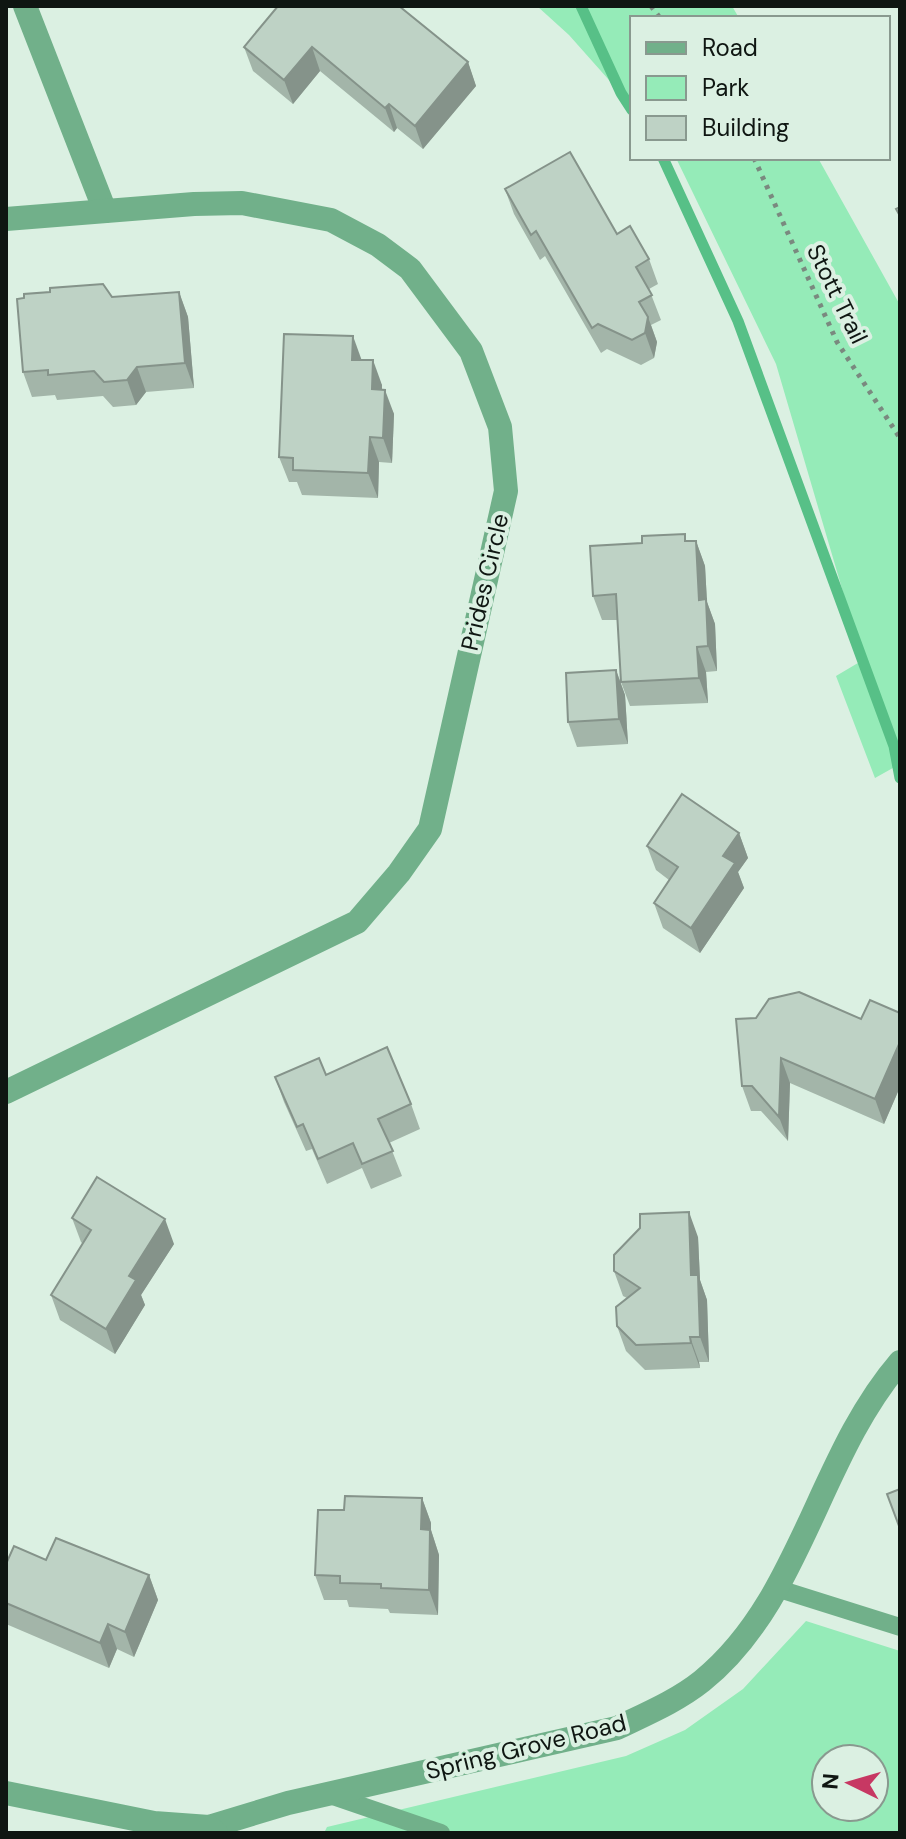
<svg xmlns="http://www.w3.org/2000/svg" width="906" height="1839" viewBox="0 0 906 1839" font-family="'DM Sans',sans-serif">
<rect width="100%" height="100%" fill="#dbf0e2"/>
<g fill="#95ebb8" fill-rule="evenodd">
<polygon points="537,6 732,6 739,18 632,18 632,106 569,35"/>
<polygon points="676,158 818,158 900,305 900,764 875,778 836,676 863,660 776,364"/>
<path d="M 806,1621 L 900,1651 L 900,1833 L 324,1833 L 327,1827 L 626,1756 L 685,1730 L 743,1689 ZM 826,1759 L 874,1759 L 874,1807 L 826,1807 Z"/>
</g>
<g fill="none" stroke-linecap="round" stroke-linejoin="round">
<g stroke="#57c087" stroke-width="11">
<polyline points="581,6 621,93 632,110"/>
<polyline points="663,158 738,321 894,746 900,778"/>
</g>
<g stroke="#7a897f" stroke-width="5" stroke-dasharray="4 6" stroke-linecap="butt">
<polyline points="651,6 660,18"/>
<polyline points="754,158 837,342 900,438"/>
</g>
<g stroke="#71b08a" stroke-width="18">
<polyline points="776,1588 900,1627"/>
<polyline points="327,1794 441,1833"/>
</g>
<g stroke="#71b08a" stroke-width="24">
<polyline points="25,6 105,211"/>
<polyline points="6,219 194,204 242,203 331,220 378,245 410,269 471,351 500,427 506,491 430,829 399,873 357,922 6,1092"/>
<path d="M 209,1827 L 288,1803 L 617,1728 C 646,1714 677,1701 702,1681 C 801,1601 818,1457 900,1362"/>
</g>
<polyline stroke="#71b08a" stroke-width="24" points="6,1793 154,1823 209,1827 216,1833"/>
</g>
<g fill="#a3b5a9">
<polygon points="278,6 468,62 476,86 423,149 397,128 394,132 320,71 293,104 253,71 244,47"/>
<polygon points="505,189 617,234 649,259 658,284 649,289 661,320 651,325 657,342 654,358 641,365 607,349 601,353 545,256 540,260 514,214"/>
<polygon points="179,292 188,317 194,388 146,392 136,405 113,407 103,396 57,400 55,395 32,397 23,372 24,298 112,297"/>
<polygon points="361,360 382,385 382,390 394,414 392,463 379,462 378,498 302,495 297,482 289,482 279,457"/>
<polygon points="687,541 696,541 705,566 707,602 715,624 717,671 706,672 708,703 630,706 621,682 618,620 602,620 593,596"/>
<polygon points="616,670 625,695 628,744 577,747 568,722"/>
<polygon points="739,833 748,858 738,872 744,888 700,953 663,928 654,903 669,880 656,870 647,846"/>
<polygon points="900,1013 900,1087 884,1124 790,1083 788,1141 761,1111 751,1111 742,1086 736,1019 861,1019"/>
<polygon points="326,1075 411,1104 420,1129 389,1143 402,1176 371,1189 362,1168 327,1184 312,1149 306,1151 284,1102 275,1077"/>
<polygon points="72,1218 174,1244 141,1295 145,1305 115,1354 60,1320 51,1295 83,1244 81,1242"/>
<polygon points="698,1237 700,1280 707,1300 709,1362 699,1362 700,1368 645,1370 626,1351 617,1326 627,1298 623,1296 614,1271"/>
<polygon points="422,1498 431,1523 431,1530 439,1555 438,1615 390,1613 388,1609 349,1607 347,1600 324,1600 315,1575 344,1510"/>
<polygon points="46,1560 149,1575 158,1600 134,1657 117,1649 109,1668 6,1624 6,1603"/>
</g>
<g fill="#85938a">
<polygon points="312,47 320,71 293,104 284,80"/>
<polygon points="468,62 476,86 423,149 415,126"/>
<polygon points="389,104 397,128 394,132 385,108"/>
<polygon points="179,292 188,317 194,388 185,363"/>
<polygon points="648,317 657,342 654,358 645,333"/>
<polygon points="353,336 362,361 352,360"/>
<polygon points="373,360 382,385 381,414 372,389"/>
<polygon points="137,367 146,392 136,405 127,380"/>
<polygon points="385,390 394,414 392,463 383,438"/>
<polygon points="370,437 379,462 378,498 368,473"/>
<polygon points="696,541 705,566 707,602 715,624 717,671 708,646 699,600"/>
<polygon points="697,647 706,672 708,703 699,678"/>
<polygon points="616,670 625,695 628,744 619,719"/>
<polygon points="739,833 748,858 738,872 744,888 700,953 691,928 723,856"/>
<polygon points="900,1042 900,1087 884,1124 875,1099"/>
<polygon points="781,1058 790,1083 788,1141 779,1117"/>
<polygon points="689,1212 698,1237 700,1280 707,1300 709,1362 700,1337 691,1275"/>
<polygon points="165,1219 174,1244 141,1295 145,1305 115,1354 106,1329 129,1276"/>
<polygon points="690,1337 699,1362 700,1368 691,1343"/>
<polygon points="422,1498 431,1523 431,1530 439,1555 438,1615 429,1590 421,1529"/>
<polygon points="149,1575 158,1600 134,1657 125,1632"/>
<polygon points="108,1624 117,1649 109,1668 100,1643"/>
</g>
<g fill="#bed2c5" stroke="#85938a" stroke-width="2">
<polygon points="278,6 399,6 468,62 415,126 389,104 385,108 312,47 284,80 244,47"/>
<polygon points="570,152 617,234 630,226 649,259 636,267 652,295 639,302 648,317 645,333 632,340 598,324 592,328 536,231 531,235 505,189"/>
<polygon points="900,207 900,216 896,209"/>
<polygon points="103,284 112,297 179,292 185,363 137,367 127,380 104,382 94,371 48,375 48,370 23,372 17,299 24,298 24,294 50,292 50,288"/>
<polygon points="284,334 353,336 352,360 373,360 372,389 385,390 383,438 370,437 368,473 293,470 293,458 279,457"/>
<polygon points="685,534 685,541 696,541 699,600 706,599 708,646 697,647 699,678 621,682 616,594 593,596 590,546 642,543 642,536"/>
<polygon points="616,670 619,719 568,722 566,673"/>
<polygon points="682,794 739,833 723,856 735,863 691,928 654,903 678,867 647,846"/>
<polygon points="799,992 861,1019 870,1000 900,1013 900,1042 875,1099 781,1058 779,1117 752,1086 742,1086 736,1019 756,1018 769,999"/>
<polygon points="387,1047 411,1104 378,1119 393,1151 362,1164 353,1143 318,1159 303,1124 297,1127 275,1077 319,1058 326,1075"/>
<polygon points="97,1177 165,1219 129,1276 136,1280 106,1329 51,1295 91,1230 72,1218"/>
<polygon points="689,1212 691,1275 698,1275 700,1337 690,1337 691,1343 636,1345 617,1326 616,1307 640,1288 614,1271 614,1255 640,1228 640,1214"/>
<polygon points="900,1489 900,1526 899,1526 887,1494"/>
<polygon points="345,1496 422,1498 421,1529 430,1530 429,1590 381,1588 381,1584 340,1583 340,1576 315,1575 318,1510 344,1510"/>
<polygon points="56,1538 149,1575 125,1632 108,1624 100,1643 6,1603 6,1564 14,1546 46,1560"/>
</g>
<g text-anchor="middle" stroke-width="8" stroke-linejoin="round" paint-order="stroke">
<g font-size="24" fill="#0f1612" stroke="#dbf0e2">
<text transform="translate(837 294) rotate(64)" y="8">Stott Trail</text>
<text transform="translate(485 582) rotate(-77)" y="8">Prides Circle</text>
<text transform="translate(526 1747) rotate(-14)" y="8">Spring Grove Road</text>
</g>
</g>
<rect width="906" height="1839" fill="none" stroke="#0f1612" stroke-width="16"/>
<rect x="630" y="16" width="260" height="144" fill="#dbf0e2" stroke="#89998f" stroke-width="2"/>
<rect x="646" y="42" width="40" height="12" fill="#71b08a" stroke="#89998f" stroke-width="2"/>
<text x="702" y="56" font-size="24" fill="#0f1612">Road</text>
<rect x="646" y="76" width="40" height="24" fill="#95ebb8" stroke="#89998f" stroke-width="2"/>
<text x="702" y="96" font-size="24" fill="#0f1612">Park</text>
<rect x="646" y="116" width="40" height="24" fill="#bed2c5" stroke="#89998f" stroke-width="2"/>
<text x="702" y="136" font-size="24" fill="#0f1612">Building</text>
<g transform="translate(850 1783) rotate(275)"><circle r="38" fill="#dbf0e2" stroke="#89998f" stroke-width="2"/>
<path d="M0-6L14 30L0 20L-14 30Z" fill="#c73863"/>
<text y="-12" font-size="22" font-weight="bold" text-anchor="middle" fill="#0f1612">N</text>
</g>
</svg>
